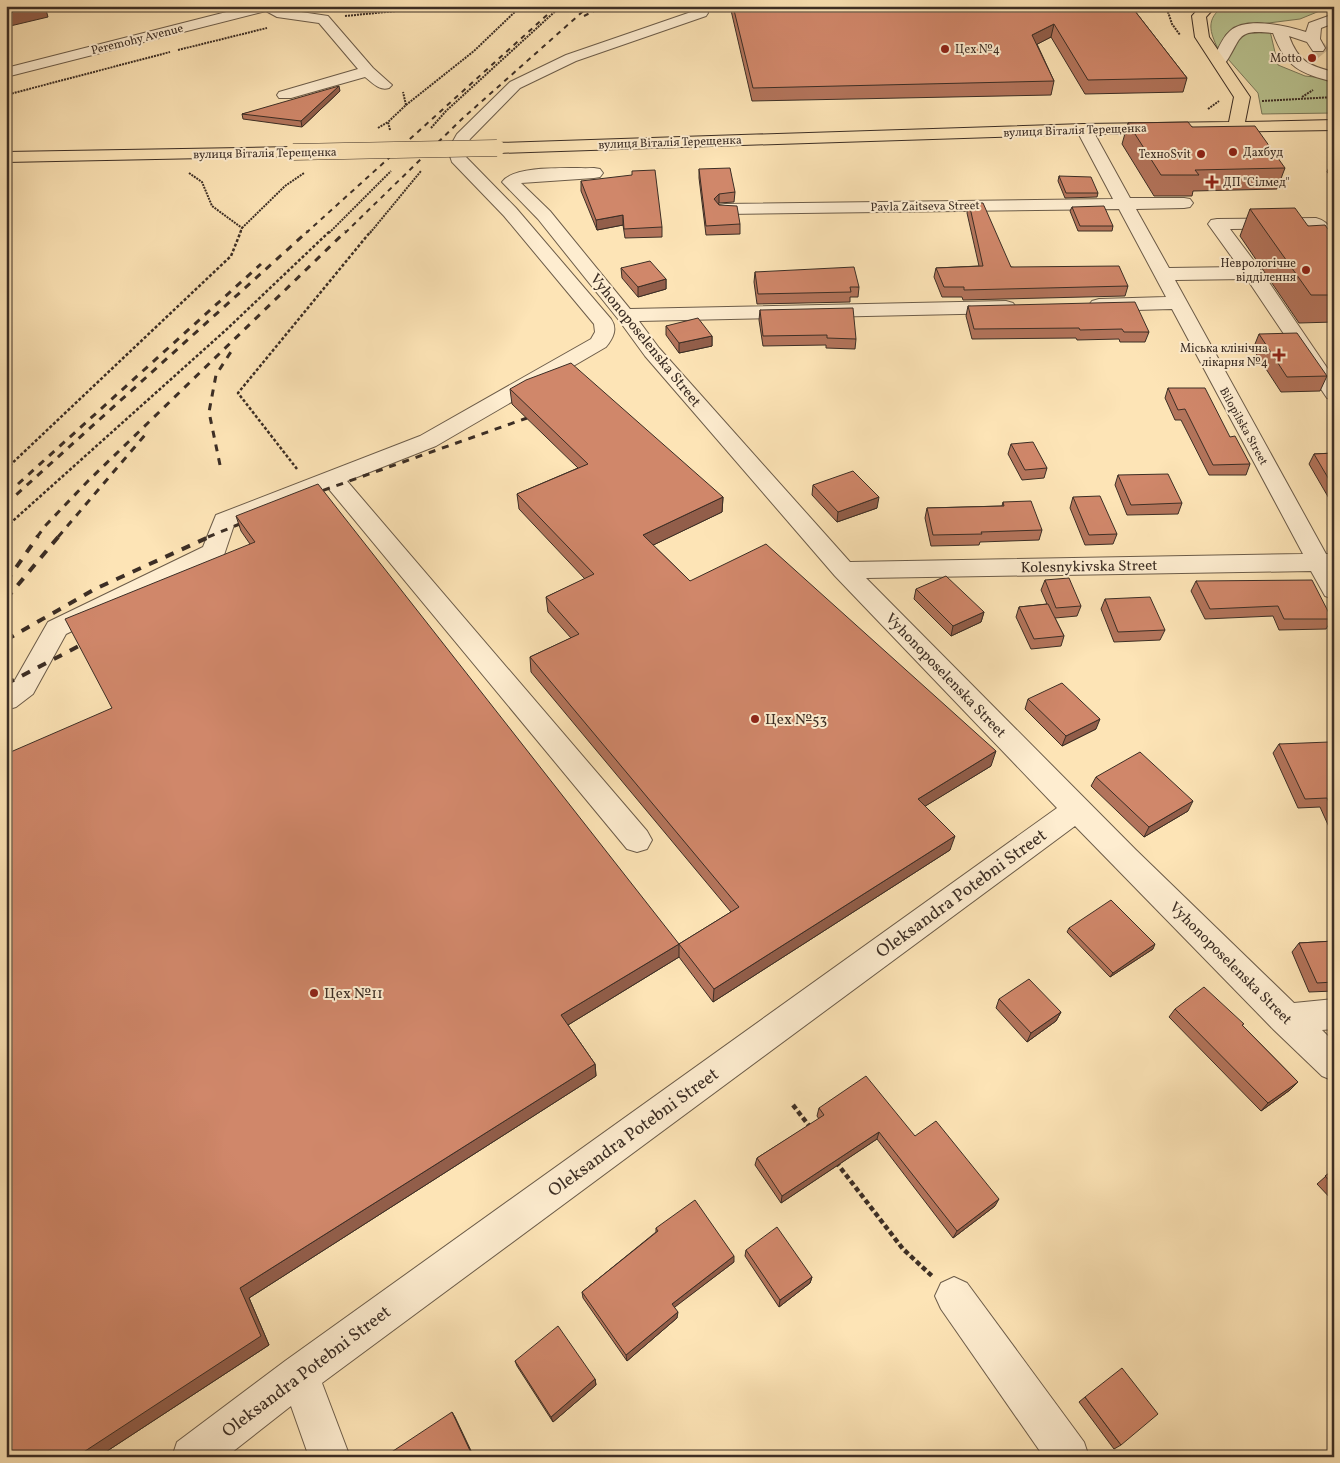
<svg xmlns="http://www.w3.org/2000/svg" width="1340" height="1463" viewBox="0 0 1340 1463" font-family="Vollkorn,serif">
<rect width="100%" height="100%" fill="#fde4b6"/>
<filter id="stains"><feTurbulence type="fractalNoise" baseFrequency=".004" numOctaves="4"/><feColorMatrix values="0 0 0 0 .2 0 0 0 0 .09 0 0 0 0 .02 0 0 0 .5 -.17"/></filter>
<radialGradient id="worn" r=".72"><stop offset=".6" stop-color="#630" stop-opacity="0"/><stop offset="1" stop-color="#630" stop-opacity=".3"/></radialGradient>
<g fill="#bac592" stroke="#7b7a5c">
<path d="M 1224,6 L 1324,6 L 1322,10 L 1300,19 L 1237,27 L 1226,34 L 1218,49 C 1210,32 1205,19 1224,6 Z"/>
<path d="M 1270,31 L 1278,65 L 1305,76 L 1334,79 L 1334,113 L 1262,114 L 1258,93 L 1228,59 C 1241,30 1239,33 1270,31 Z"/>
</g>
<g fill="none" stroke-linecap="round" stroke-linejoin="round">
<polyline stroke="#d6c099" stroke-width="16" stroke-dasharray="16 8" stroke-linecap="butt" points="1318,48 1323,54"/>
<g stroke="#6c5c49" stroke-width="2">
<g id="minor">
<path d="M 250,6 L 278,6 L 281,9 L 328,16 L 373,68 L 392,85 L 389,88 C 379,91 373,83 365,77 L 291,98 L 279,98 L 277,95 L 279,92 L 358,69 L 319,23 L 277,17 L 266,11 L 6,77 L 6,68 Z"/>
<path d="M 693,6 L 707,6 L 708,13 L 706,16 L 576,61 L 520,88 L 470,139 L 464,150 L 466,157 L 516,208 L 611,319 C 618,329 613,338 606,347 L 436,446 L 347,481 L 647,831 L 652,840 L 647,849 L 637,852 L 627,849 L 328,488 L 234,525 L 223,558 L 66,634 L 33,694 L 16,707 L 6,710 L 6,686 L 15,680 L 48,622 L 203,547 L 216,515 L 420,436 L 591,339 L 595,332 L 594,324 L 504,216 L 452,162 L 448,150 L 457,134 L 510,82 L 566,55 L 694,11 Z"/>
<path d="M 1334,14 L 1334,23 L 1321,28 L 1320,39 L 1325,48 L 1323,51 L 1313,51 L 1307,42 L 1289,36 C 1298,61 1309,66 1334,72 L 1334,82 C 1300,73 1286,68 1273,33 C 1234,29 1243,38 1224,65 L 1214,65 L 1212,62 C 1217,52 1221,39 1230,31 C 1246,16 1288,26 1306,32 L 1309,23 Z"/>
<path d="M 1084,124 L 1090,126 L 1092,129 L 1130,198 L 1184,198 L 1190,199 L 1193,203 L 1190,207 L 1184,208 L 1136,209 L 1169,268 L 1239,267 L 1208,224 L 1211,220 L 1217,219 L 1316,218 C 1333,222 1334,238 1334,252 L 1327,251 L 1311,228 L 1230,229 L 1260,269 L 1334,378 L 1334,400 L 1327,398 L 1247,279 L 1175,280 L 1326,554 L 1334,554 L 1334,599 L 1325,596 L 1311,571 L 866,578 L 1136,850 L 1294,1003 L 1334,999 L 1334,1029 L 1322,1030 L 1334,1042 L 1334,1081 L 1322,1076 L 1274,1030 L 1075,826 L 322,1383 L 350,1457 L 309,1457 L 291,1406 L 226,1457 L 172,1457 L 177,1442 L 285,1361 L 1057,808 L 835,576 L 645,356 L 618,319 L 538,219 L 502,182 C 515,164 573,169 594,168 L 600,169 L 603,173 L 600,177 L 594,178 L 521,183 L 550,211 L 630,309 L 1006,301 L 1013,303 L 1016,307 L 1013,311 L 1006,313 L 639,321 L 659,348 L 850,562 L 1303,554 L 1172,309 L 1099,311 L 1092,309 L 1089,305 L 1092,301 L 1099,299 L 1166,297 L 1119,209 L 725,214 L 719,213 L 716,209 L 719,205 L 725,204 L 1113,199 L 1076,129 L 1078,126 Z"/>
<polygon points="954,1277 967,1283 1084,1442 1089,1457 1044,1457 941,1309 935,1296 941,1283"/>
</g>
</g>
<g stroke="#3c2e25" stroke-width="2">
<g id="major">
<polygon points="1201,6 1216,6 1206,17 1209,37 1250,97 1245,122 1334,120 1334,130 1084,134 497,153 491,152 489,148 491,144 497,143 1084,124 1229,122 1234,97 1195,37 1192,16"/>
<polygon points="293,147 299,148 301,152 299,156 6,162 6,152"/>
</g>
</g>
<g stroke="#3c2e25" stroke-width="2" stroke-dasharray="2 1" stroke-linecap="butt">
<polyline points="169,6 174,11"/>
<polyline points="1166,6 1172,24 1180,35"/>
<polyline points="345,16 448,6"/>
<polyline points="178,50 267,28"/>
<polyline points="6,95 170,52"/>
<polyline points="1302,97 1313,90"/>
<polyline points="1262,101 1334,97"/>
<polyline points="406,105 474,51 521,6"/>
<polyline points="1208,109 1219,101"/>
<polyline points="378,128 388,122"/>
<polyline points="431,128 446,111 561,6"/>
<polyline points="390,130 388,122 406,105 403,92"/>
<polyline points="189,173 202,182 212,206 242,228 240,233"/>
<polyline points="242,228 285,186 304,173"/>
<polyline points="329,233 391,171"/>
<polyline points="370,233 421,171"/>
</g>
<g stroke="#3c2e25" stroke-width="2.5" stroke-dasharray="3 2" stroke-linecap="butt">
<polyline points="6,469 231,256 241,231"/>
<polyline points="297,469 238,393 371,231"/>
<polyline points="6,527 227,329 330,231"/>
</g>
<g stroke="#3c2e25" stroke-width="4.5" stroke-dasharray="5 3" stroke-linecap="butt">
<polyline points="793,1105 810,1127"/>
<polyline points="836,1162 903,1249 932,1276"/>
</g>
<use href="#minor" fill="#feedd0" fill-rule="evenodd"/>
<use href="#major" fill="#fde4b6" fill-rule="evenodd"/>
<g stroke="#3c2e25" stroke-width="2" stroke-dasharray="5 5" stroke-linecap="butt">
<polyline points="584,16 604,6"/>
<polyline points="306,233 557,6"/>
<polyline points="345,233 463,118 589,6"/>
</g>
<g stroke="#3c2e25" stroke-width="3" stroke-dasharray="7 7" stroke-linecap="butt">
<polyline points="220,465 209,412 216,375 234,347"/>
<polyline points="18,484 261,264"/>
<polyline points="310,495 527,418"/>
<polyline points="6,504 308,231"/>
<polyline points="37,537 46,525 88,481 346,231"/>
<polyline points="58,537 145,435"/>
<polyline points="208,537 252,519"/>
</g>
<g stroke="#3c2e25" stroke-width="4" stroke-dasharray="9 9" stroke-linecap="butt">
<polyline points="6,582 38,536"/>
<polyline points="6,599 59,536"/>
<polyline points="6,640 95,589 211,536"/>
<polyline points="6,684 79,646"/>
</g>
<g stroke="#3c2e25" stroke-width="17" stroke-linecap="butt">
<polyline id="major-bridge" points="293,152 497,148"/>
</g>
<use href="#major-bridge" stroke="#fde4b6" stroke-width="16"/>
</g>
<g fill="#b3745b" stroke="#3c2e25">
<polygon points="730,6 1131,6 1187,78 1183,92 1085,94 1051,37 1037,44 1054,81 1051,95 752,101"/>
<polygon points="340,91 302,127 243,119 242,114"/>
<polygon points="1128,123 1192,127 1285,168 1277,189 1193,191 1192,196 1154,196 1122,144"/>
<polygon points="6,129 8,131 10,138 6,139"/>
<polygon points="1334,155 1334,180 1327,172"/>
<polygon points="699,169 735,192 734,202 719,203 718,204 740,224 740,234 706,235 699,178"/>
<polygon points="1059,176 1098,193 1097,197 1065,198 1058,181"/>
<polygon points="581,181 662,227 662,237 625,238 623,225 597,230 581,191"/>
<polygon points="969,203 1011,267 1128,286 1125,296 963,300 962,297 942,297 934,277 936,268 979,266 967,213"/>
<polygon points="1072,207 1113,226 1112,231 1078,231 1070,211"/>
<polygon points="1250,209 1308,226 1334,237 1334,322 1299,323 1240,236"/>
<polygon points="621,268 666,279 666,289 638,297 622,278"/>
<polygon points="755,272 859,287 858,297 850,297 850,302 757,304 754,282"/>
<polygon points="968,306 1149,332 1145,342 1120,342 1119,339 1077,340 1076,338 972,339 966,316"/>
<polygon points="760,310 856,339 855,349 826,348 826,345 763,346 759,320"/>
<polygon points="666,326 712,336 712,346 679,353 666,335"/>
<polygon points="1259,334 1327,376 1320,391 1281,392 1253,349"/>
<polygon points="1168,388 1230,437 1250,464 1246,475 1209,475 1181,420 1175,420 1165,398"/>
<polygon points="510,389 723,497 722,512 653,545 690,581 991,766 925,806 950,850 713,1002 679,957 568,1025 595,1064 596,1076 249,1298 269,1345 98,1457 6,1457 112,708 250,544 241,531 236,516 679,944 731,912 531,672 530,657 571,638 548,612 546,597 585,579 519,509 517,494 578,468 512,404"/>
<polygon points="1011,444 1047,468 1044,478 1022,480 1008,454"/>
<polygon points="1334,453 1334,507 1309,464 1314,454"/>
<polygon points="1118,475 1182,503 1178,514 1127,515 1115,485"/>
<polygon points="813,485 877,508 837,522 812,495"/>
<polygon points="1073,497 1117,534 1113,544 1085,545 1070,508"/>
<polygon points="1003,502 1042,530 1039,540 980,542 979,545 931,546 925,518 927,508 1002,506"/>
<polygon points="1045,580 1081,606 1077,616 1055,618 1064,636 1061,646 1031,649 1016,617 1019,607 1047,604 1041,590"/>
<polygon points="1196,581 1332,619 1326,629 1279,630 1273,616 1205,619 1191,591"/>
<polygon points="916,589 984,612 981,622 951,636 914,599"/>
<polygon points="1105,599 1165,630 1160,640 1114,642 1101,609"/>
<polygon points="1028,699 1096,729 1062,746 1025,709"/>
<polygon points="1279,744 1334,752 1334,838 1320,807 1298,808 1273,753"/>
<polygon points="1096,777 1188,811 1144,837 1091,786"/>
<polygon points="1069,928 1153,949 1110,977 1067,932"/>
<polygon points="1334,941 1334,991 1309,992 1292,952 1299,943"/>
<polygon points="999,999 1061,1012 1056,1021 1027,1042 996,1008"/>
<polygon points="1175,1009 1242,1025 1298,1082 1290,1090 1261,1111 1169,1017"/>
<polygon points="819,1108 915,1136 995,1206 953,1238 877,1139 781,1203 755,1165 757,1158 819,1119 817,1116"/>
<polygon points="1334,1169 1334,1202 1317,1184"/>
<polygon points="656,1228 734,1262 674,1307 677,1318 627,1361 583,1298 582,1292 656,1232"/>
<polygon points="746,1250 812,1277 810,1283 779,1307 745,1256"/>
<polygon points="515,1361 595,1379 596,1385 553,1422 517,1366"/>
<polygon points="1085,1397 1121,1445 1114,1449 1079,1402"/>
</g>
<g fill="#925e4a" stroke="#3c2e25">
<polygon points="19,6 45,6 48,17 6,27 6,9"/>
<polygon points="1054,24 1051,37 1030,48 1032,35"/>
<polygon points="339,86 340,91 302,127 301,121"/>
<polygon points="719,194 719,203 714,209 714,199"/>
<polygon points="623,215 623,225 597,230 596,220"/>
<polygon points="666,279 666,289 638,297 638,287"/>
<polygon points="712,336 712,346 679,353 679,343"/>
<polygon points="723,497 722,512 643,550 643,535"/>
<polygon points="879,497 877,508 837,522 838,512"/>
<polygon points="984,612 981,622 951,636 953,626"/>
<polygon points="1100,719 1096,729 1062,746 1066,736"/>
<polygon points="996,751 991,766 914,813 918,799"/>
<polygon points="1193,801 1188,811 1144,837 1149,827"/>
<polygon points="955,836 950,850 713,1002 714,989"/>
<polygon points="679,944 679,957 563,1028 561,1015"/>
<polygon points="1155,944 1153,949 1110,977 1113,973"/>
<polygon points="1061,1012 1056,1021 1027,1042 1031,1033"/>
<polygon points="595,1064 596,1076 249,1298 269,1345 98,1457 76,1457 240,1288"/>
<polygon points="1298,1082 1290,1090 1261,1111 1268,1103"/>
<polygon points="879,1132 877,1139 781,1203 782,1196"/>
<polygon points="999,1199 995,1206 953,1238 957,1231"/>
<polygon points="734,1256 734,1262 671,1310 672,1304"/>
<polygon points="812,1277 810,1283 779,1307 780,1300"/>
<polygon points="678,1312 677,1318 627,1361 626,1355"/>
<polygon points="595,1379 596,1385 553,1422 551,1417"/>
<polygon points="452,1412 455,1417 474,1457 473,1457"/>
</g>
<g fill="#d0876a" stroke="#3c2e25">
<polygon points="6,6 19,6 6,9"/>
<polygon points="733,6 1131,6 1187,78 1088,80 1054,24 1032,35 1054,81 753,88"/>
<polygon points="339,86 301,121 242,114"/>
<polygon points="1188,122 1192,127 1255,126 1285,168 1195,170 1199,175 1161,175 1128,123"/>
<polygon points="730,168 735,192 719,194 714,199 719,205 737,206 740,224 706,226 699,169"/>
<polygon points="655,170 662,227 624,229 623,215 596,220 581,181 632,175 632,171"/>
<polygon points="1059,176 1091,177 1098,193 1066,193"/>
<polygon points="969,203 983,203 1011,267 1119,266 1128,286 964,290 964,287 944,287 936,268 983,266"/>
<polygon points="1104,206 1113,226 1080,226 1072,207"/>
<polygon points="1295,208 1308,226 1325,225 1334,237 1334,295 1311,295 1250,209"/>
<polygon points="650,261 666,279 638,287 621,268"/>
<polygon points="854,267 859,287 850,287 851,292 758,294 755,272"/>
<polygon points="1135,302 1149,332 1124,332 1122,329 1080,330 1079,328 974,329 968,306"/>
<polygon points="853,308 856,339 827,338 827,335 763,336 760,310"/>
<polygon points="698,318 712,336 679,343 666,326"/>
<polygon points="1297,333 1327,376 1287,377 1259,334"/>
<polygon points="571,363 723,497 643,535 690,581 766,544 996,751 918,799 955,836 714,989 679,944 739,907 530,657 579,634 546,597 594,574 517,494 588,464 510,389 526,380"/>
<polygon points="1168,388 1205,388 1230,437 1235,436 1250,464 1213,465 1185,409 1178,410"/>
<polygon points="1033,442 1047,468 1025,470 1011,444"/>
<polygon points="1334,453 1334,488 1314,454"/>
<polygon points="853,471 879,497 838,512 813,485"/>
<polygon points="1168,474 1182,503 1131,505 1118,475"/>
<polygon points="318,484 679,944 561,1015 595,1064 240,1288 261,1336 76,1457 6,1457 6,754 112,708 65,619 255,542 236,516"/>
<polygon points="1100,496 1117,534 1089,535 1073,497"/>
<polygon points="1031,501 1042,530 981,532 982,534 933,535 927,508 1004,506 1003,502"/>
<polygon points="946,576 984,612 953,626 916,589"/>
<polygon points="1069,578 1081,606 1056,608 1045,580"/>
<polygon points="1312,580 1332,619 1284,619 1278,606 1210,609 1196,581"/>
<polygon points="1150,597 1165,630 1118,632 1105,599"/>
<polygon points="1048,604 1064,636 1034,639 1019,607"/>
<polygon points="1062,683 1100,719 1066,736 1028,699"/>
<polygon points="1329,742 1334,752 1334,813 1327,798 1305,799 1279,744"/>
<polygon points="1140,752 1193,801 1149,827 1096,777"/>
<polygon points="1111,900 1155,944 1113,973 1069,928"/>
<polygon points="1334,941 1334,982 1317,983 1299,943"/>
<polygon points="1029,979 1061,1012 1031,1033 999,999"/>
<polygon points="1204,987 1244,1024 1242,1025 1298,1082 1268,1103 1175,1009"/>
<polygon points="866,1076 915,1136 936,1121 999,1199 957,1231 879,1132 782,1196 757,1158 824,1115 819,1108"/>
<polygon points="1334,1169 1334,1186 1325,1176"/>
<polygon points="695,1200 734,1256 672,1304 678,1312 626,1355 582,1292 658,1231 656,1228"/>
<polygon points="777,1227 812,1277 780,1300 746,1250"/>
<polygon points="558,1326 595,1379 551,1417 515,1361"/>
<polygon points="1122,1368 1158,1414 1121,1445 1085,1397"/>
<polygon points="452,1412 473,1457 384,1457"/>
</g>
<g fill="#8f2418" stroke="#feedd0" stroke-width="2">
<circle cx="945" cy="49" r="5"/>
<circle cx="1312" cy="58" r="5"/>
<circle cx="1233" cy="152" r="5"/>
<circle cx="1201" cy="154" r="5"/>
<path d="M1209.5 174.5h5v5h5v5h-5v5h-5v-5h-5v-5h5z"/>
<circle cx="1306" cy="270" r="5"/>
<path d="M1276.5 347.5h5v5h5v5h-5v5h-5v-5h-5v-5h5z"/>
<circle cx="755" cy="719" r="5"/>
<circle cx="314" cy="993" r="5"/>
</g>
<g text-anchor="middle" stroke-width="4" stroke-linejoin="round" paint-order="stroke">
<g font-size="12" fill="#3c2e25" stroke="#feedd0">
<text transform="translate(137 39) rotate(-14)" y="4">Peremohy Avenue</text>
<text transform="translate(1075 130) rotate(-2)" y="4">вулиця Віталія Терещенка</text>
<text transform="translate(670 142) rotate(-2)" y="4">вулиця Віталія Терещенка</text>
<text transform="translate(265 153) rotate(-1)" y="4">вулиця Віталія Терещенка</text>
<text transform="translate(925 206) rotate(-1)" y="4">Pavla Zaitseva Street</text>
<text transform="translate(1244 426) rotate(61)" y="4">Bilopilska Street</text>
</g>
<g font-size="12" fill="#3c2e25" stroke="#feedd0" text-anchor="end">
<text x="955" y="53" text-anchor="start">Цех №4</text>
<text x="1302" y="62">Motto</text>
<text x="1243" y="156" text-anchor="start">Дахбуд</text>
<text x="1191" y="158">ТехноSvit</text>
<text x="1223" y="186" text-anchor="start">ДП "Сілмед"</text>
<text x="1296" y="267">Неврологічне<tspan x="1296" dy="14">відділення</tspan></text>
<text x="1268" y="352">Міська клінічна<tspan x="1268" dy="14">лікарня №4</tspan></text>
</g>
<g font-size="15" fill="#3c2e25" stroke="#feedd0">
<text transform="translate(646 340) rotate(51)" y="5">Vyhonoposelenska Street</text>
<text transform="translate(1089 566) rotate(-1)" y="5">Kolesnykivska Street</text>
<text transform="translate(946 675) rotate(46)" y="5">Vyhonoposelenska Street</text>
<text transform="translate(1231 963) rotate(45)" y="5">Vyhonoposelenska Street</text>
</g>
<g font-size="15" fill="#3c2e25" stroke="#feedd0" text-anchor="start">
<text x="765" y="724">Цех №53</text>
<text x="324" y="998">Цех №11</text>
</g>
<g font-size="18" fill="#3c2e25" stroke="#feedd0">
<text transform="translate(961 893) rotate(-36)" y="6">Oleksandra Potebni Street</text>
<text transform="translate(633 1132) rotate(-36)" y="6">Oleksandra Potebni Street</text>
<text transform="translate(306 1371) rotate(-37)" y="6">Oleksandra Potebni Street</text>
</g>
</g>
<rect width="1340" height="1463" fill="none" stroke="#fde4b6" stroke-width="25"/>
<rect x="8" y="8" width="1325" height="1448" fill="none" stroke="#3c2e25" stroke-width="2.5"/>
<rect x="12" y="12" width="1315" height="1438" fill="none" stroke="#3c2e25"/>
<rect width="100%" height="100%" filter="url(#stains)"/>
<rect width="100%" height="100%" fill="url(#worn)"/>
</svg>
